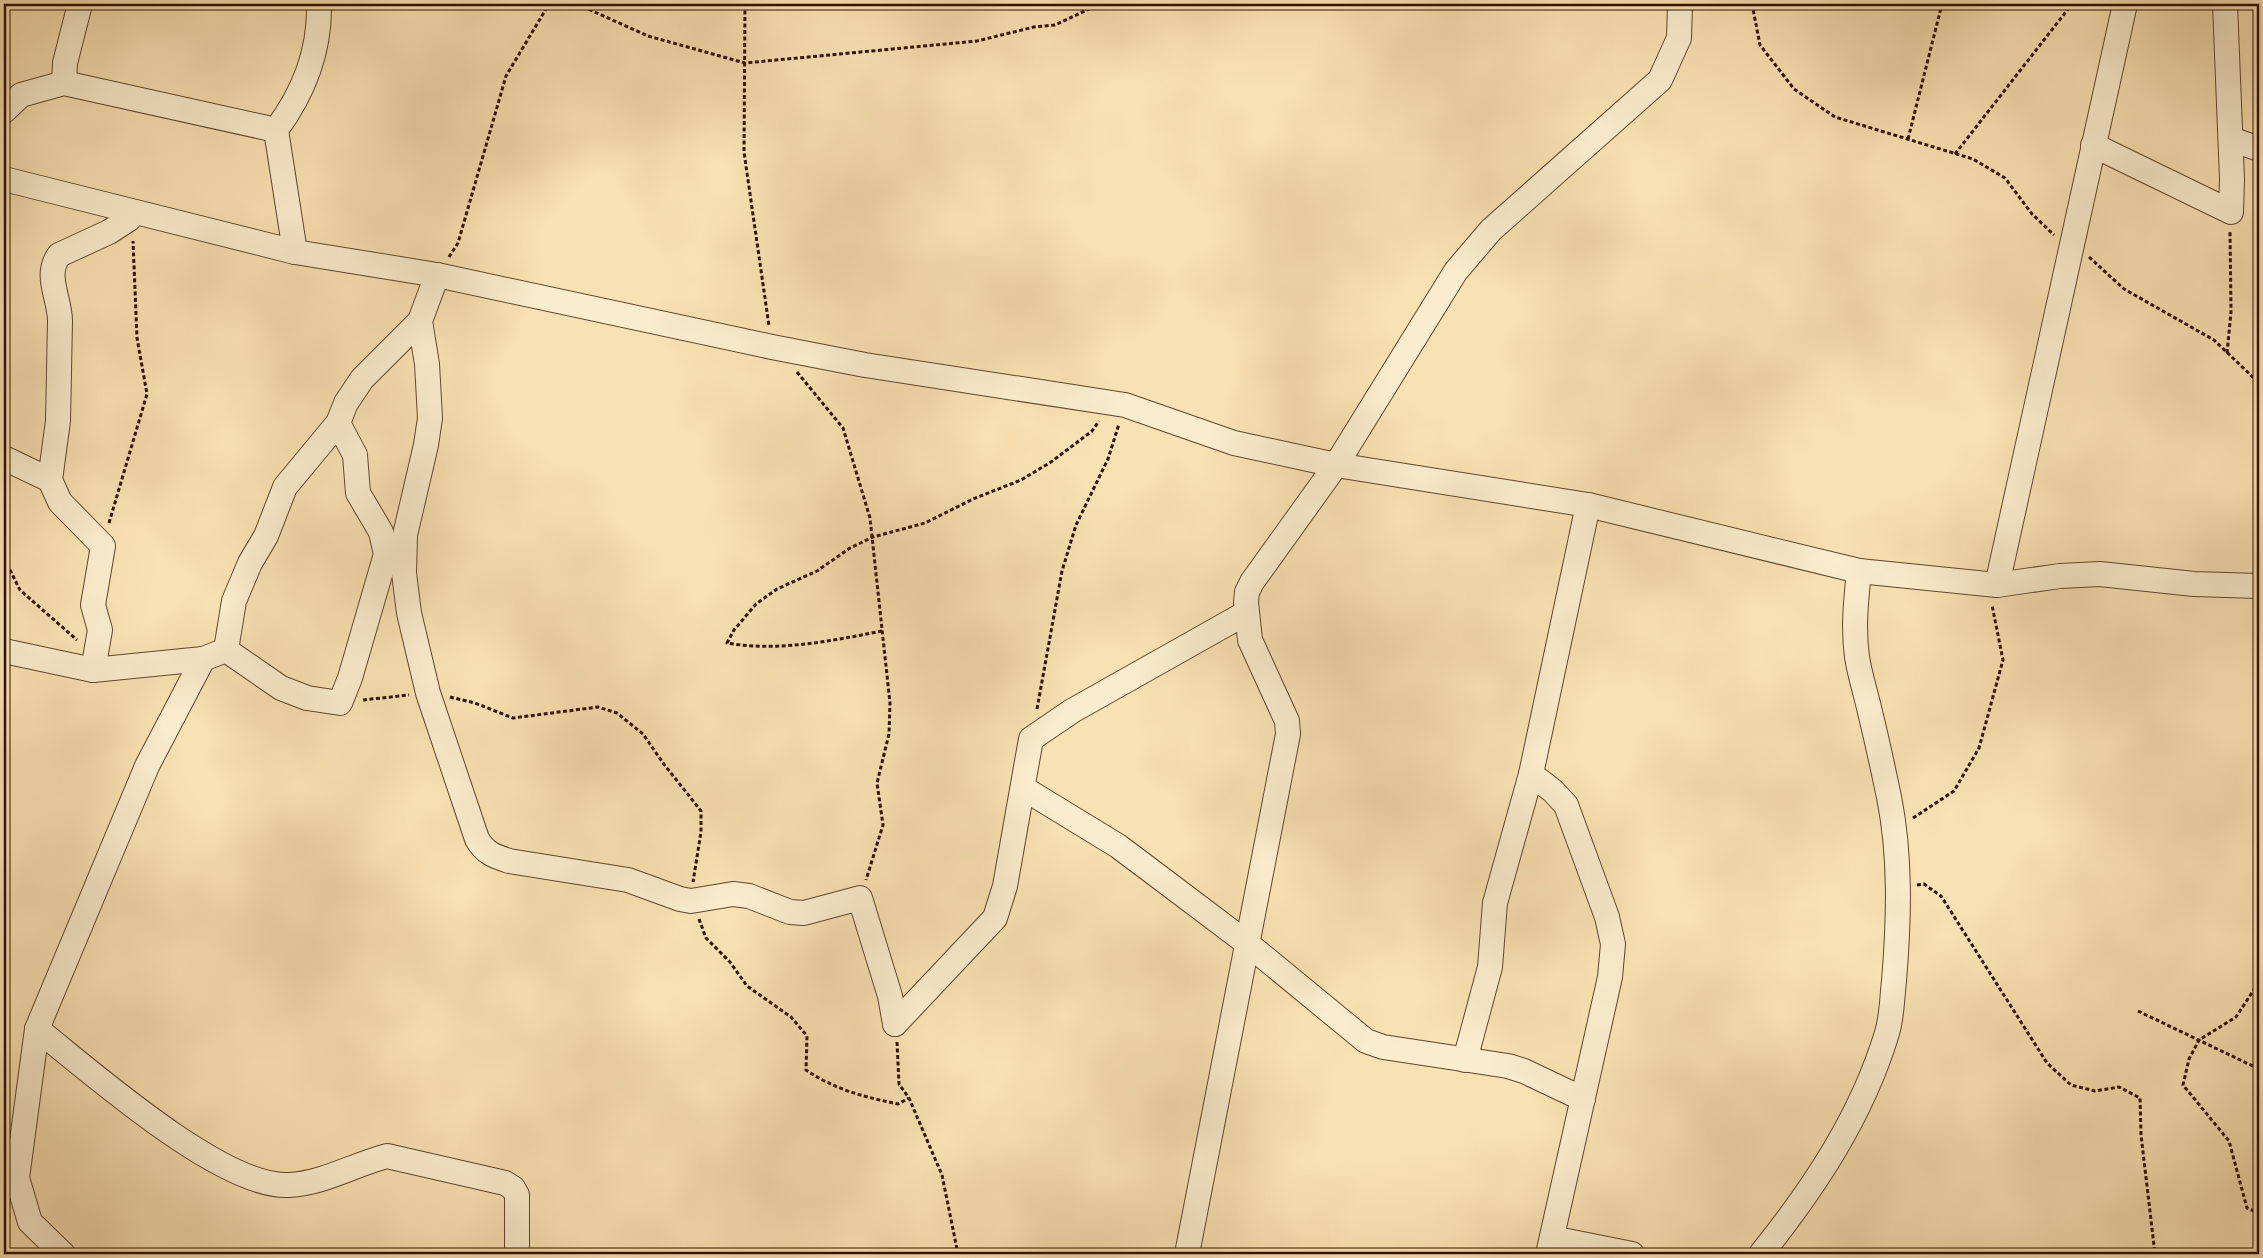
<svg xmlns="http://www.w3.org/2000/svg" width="2263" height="1258" viewBox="0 0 2263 1258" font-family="'Libre Caslon Text',serif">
<rect width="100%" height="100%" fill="#f8e1b2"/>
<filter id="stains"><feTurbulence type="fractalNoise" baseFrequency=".004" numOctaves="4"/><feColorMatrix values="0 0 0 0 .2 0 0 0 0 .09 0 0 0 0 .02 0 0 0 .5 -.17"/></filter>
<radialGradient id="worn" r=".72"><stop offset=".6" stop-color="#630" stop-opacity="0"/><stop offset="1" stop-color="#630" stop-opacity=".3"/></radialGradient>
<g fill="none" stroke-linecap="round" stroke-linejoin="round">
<g stroke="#60462f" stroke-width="26">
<g id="minor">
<polyline points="64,83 65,63 80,4"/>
<polyline points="4,111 21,95 64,83 276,130"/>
<polyline points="2231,139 2259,149"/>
<polyline points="2093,145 2231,212 2232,179 2225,4"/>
<polyline points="4,179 295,252 437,275 772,347 865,365 1125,405 1234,443 1336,465 1588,505 1859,571 1997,585 2125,4"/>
<path d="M 295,252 L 276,130 C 304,92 320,52 319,4"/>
<path d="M 437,275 L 420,321 L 427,364 L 430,418 L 426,445 L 405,535 L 404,573 L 409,613 L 428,693 L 477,839 C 485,853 494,856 509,861 L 628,880 L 680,899 L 691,901 L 733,894 L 749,896 L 790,912 L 804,913 L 860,898 L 890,996 L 895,1024"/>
<polyline points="4,458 50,480 60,502 103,546 93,605 100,630 93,670"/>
<path d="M 50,480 L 58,421 L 60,321 C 60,298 44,276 59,255 L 109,232 L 129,219"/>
<polyline points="1997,585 2060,576 2100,574 2194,584 2259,586"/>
<polyline points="226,650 281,688 307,698 340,703 350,678 386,554 381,532 358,493 355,455 338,423"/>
<polyline points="226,650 234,601 250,563 266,536 285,487 338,423 346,403 362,379 420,321"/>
<polyline points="4,651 93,670 203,659"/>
<polyline points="1023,788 1118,846 1150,870 1248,944 1366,1041 1383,1047 1508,1066 1524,1071 1583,1099"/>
<polyline points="895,1024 995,918 1005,886 1031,739 1072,711 1246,613"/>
<path d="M 37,1029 C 90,1071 223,1189 289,1185 C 324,1183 353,1165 387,1156 L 505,1183 L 513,1188 L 517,1195 L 517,1254"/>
<polyline points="1465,1060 1490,967 1495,903 1531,774"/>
<polyline points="1552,1238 1632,1254"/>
<polyline points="63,1254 30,1222 17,1178 37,1029 147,766 203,659 226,650"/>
<polyline points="1187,1254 1288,734 1287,721 1250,640 1246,602 1247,592 1252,582 1336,465 1456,271 1491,230 1660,80 1679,38 1680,4"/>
<polyline points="1548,1254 1610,977 1613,944 1607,917 1566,805 1553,791 1531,774 1588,505"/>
<path d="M 1761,1254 C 1814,1188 1862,1116 1887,1033 C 1892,1017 1892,998 1894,981 C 1899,920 1901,857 1889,797 C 1883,769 1877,740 1870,712 C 1866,694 1860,676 1857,657 C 1853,628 1856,600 1859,571"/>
</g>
</g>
<g stroke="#2d1303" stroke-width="3" stroke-dasharray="4 2.5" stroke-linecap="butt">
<polyline points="577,4 648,36 745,63 977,41 1034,27 1055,25 1100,4"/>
<polyline points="745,4 744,152 769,326"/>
<polyline points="1752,4 1760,45 1794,89 1835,117 1973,159 2005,178 2032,214 2054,235"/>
<polyline points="1908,139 1942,4"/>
<polyline points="1955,154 2072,4"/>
<polyline points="449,257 458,243 506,76 549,4"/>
<polyline points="2089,257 2124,289 2214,340 2259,383"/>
<polyline points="2227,353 2231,312 2230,232"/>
<polyline points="797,372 843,428 870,518 890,703 889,734 877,783 883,825 866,880"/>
<polyline points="109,523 147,394 137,338 133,241"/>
<polyline points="4,558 20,590 77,640"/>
<path d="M 882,631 C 830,641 779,652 727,643 L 734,630 L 756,604 L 777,589 L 817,571 L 850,548 L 873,537 L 925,523 L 973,499 L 1021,480 L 1051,462 L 1092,431 L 1099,421"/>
<polyline points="450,697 475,703 513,718 598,707 617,713 643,734 663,763 701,811 701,832 693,882"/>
<polyline points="363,700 409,695"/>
<polyline points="1037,709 1062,571 1076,525 1108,459 1119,424"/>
<polyline points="1913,818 1954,791 1979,748 2003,660 1992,605"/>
<polyline points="1917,885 1924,884 1941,896 2047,1063 2071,1085 2095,1091 2119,1087 2140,1098 2141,1135 2155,1254"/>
<path d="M 699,919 L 706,938 L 730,962 L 747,986 L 791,1017 L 807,1036 L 806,1070 C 835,1090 865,1097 898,1104 L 909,1098"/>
<polyline points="2259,982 2236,1017 2199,1040 2189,1059 2183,1085 2229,1141 2247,1208 2259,1213"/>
<polyline points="2138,1011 2259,1069"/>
<polyline points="897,1042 899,1084 909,1098 942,1175 958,1254"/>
</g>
<use href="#minor" stroke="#faeccd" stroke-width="24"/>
</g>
<rect width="2263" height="1258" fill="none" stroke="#f8e1b2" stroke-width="20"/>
<rect x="5" y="5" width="2253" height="1248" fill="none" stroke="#2d1303" stroke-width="2.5"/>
<rect x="10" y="10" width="2243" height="1238" fill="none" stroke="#2d1303"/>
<rect width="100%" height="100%" filter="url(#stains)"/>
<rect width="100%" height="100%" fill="url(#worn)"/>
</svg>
